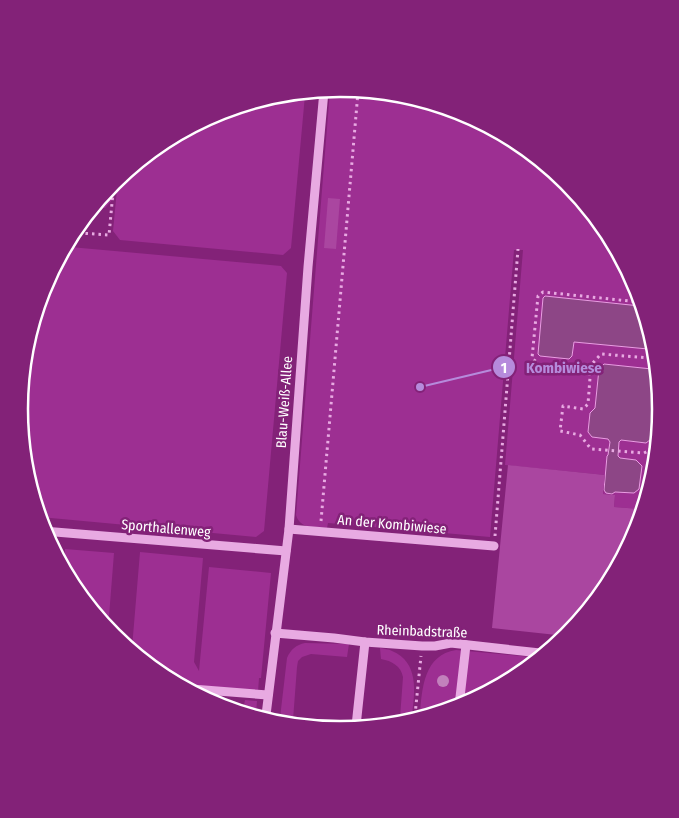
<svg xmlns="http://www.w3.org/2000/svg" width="679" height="818" viewBox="0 0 679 818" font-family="'Fira Sans Condensed',sans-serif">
<rect width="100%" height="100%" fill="#832278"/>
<g fill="#9d2f92">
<path d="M 340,88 L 463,113 L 567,182 L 636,287 L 640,306 L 545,296 L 572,356 L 573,341 L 648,349 L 652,369 L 604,364 L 599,369 L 592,437 L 608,439 L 610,442 L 608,456 L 607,456 L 605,475 L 505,465 L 523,250 L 514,250 L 490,537 L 328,523 L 327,528 C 314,527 300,529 296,515 L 330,90 Z"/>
<polygon points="305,95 291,248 283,255 120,240 113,231 118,179 217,113"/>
<polygon points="114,181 112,200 105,208 96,207"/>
<polygon points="70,247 281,266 287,273 264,531 256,537 40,517 19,409 43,286"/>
<polygon points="655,436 640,509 614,507 615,495 603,494 604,490 612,494 614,492 634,493 636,460 620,458 618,456 619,441 621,440 646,443"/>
<polygon points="65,549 114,553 108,629 64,563"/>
<polygon points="140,552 203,558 194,662 199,671 209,567 271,573 261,678 259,678 258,692 185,684 132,648"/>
<path d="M 305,643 L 349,644 L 347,657 L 311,654 L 302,657 L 298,661 L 297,667 L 293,720 L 280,718 L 287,658 C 291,649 296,645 305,643 Z"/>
<path d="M 380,648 C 384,649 389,649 392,651 C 419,662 415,692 412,715 L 400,718 L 403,677 C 401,666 392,661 381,659 Z"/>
<path d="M 456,650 L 531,657 L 533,658 L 462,705 L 420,714 C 422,688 424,655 456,650 Z"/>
<polygon points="245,700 257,701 256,713 243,711"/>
</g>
<g fill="#8d4686" stroke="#ea9de3">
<polygon points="545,296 640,306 648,349 574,342 572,356 569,359 540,356 538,354 543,298"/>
<polygon points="604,364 652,369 660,409 655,436 646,443 621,440 619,442 618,456 620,458 636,460 642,466 639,489 634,493 615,492 612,494 606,493 604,490 607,456 608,455 610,442 608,439 592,437 588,432 590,413 595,408 599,369"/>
</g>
<g fill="#aa46a0">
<polygon points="328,198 340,199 336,249 324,248"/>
<polygon points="508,465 605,475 603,494 615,495 614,507 640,509 636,532 566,636 492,628"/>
</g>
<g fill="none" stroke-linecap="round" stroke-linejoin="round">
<g stroke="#e8aae2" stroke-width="3" stroke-dasharray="2.5 4" stroke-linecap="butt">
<polyline points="79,233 109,235 114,182"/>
<polyline points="650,358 601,354 591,365 588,404 583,409 563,406 560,431 580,435 591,449 644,453 648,451 653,446"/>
<polyline points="591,374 543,368 532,358 538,296 543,292 639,302"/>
<polyline points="321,521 358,92"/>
<polyline points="495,536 518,249"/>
<polyline points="415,715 421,656"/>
</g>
<g stroke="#e8aae2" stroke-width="9">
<polyline points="289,529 494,546"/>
<polyline points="43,531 286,551"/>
<polyline points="275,633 334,638 365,642 422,646 435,646 451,643 540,653"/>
<polyline points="192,689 268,695"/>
<polyline points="459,706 466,645"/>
<polyline points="266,715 289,529 308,267 324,91"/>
<polyline points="356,726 365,642"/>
</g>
</g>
<circle fill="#c281bc" cx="443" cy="681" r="6"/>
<g text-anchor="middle" stroke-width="5" stroke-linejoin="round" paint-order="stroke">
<g font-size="14" fill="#fff" stroke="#832278">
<text transform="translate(284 402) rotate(-86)" y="5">Blau-Weiß-Allee</text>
<text transform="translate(392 524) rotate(5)" y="5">An der Kombiwiese</text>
<text transform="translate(166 528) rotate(5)" y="5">Sporthallenweg</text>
<text transform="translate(422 631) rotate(2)" y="5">Rheinbadstraße</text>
</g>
</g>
<path d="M0 0H679V818H0ZM28 409a312 312 0 1 1 624 0a312 312 0 1 1-624 0Z" fill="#832278" fill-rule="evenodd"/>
<path fill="none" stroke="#fff" stroke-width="2.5" d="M28 409a312 312 0 1 1 624 0a312 312 0 1 1-624 0Z"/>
<path fill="none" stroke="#b68bdc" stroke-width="2" d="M420 387L504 367"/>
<g fill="#b68bdc" stroke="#832278" stroke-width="2">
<circle cx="420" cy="387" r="5"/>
<circle cx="504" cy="367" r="12"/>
</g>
<g font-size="15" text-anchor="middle" font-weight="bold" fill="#fff">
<text x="504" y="373">1</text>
</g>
<g font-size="15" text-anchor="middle" font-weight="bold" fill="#b68bdc" stroke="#832278" stroke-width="5" stroke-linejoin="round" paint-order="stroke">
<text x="564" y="373">Kombiwiese</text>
</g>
</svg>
